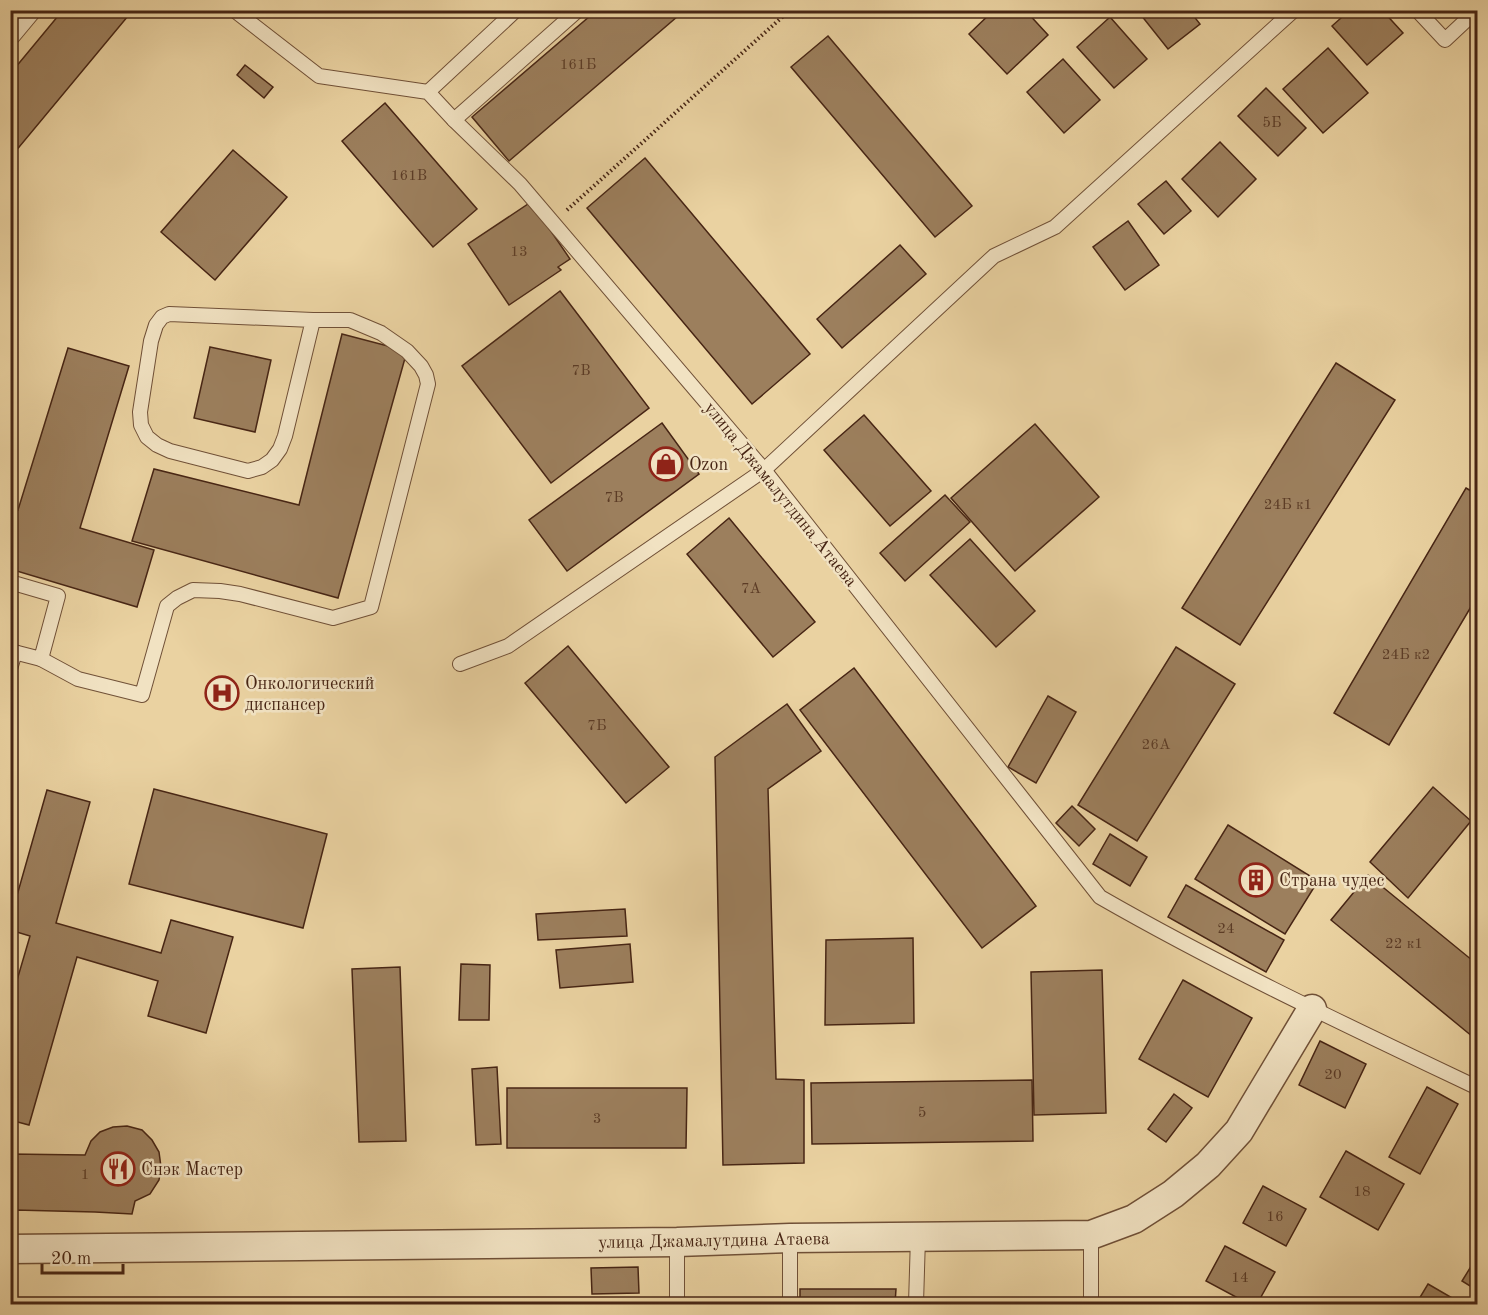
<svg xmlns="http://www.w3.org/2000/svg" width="1488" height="1315" viewBox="0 0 1488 1315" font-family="'Old Standard TT',serif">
<rect width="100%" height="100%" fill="#ead2a1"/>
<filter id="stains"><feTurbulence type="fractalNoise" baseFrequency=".00333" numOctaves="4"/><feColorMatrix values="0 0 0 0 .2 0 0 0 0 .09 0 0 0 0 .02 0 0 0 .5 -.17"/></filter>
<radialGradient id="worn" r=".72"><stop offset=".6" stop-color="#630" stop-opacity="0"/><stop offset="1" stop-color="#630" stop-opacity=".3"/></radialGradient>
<g fill="#9c7f5d" stroke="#472514" stroke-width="1.5">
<polygon points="63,10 133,10 10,158 10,74"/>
<polygon points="597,10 685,10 509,161 472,117"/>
<polygon points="994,10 1025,10 1048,35 1007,74 969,34"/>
<polygon points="1137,10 1189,10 1200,24 1168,49"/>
<polygon points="1350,10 1382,10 1403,33 1367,65 1332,26"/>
<polygon points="1110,17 1147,59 1114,88 1077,47"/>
<polygon points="828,36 972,206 935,237 791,67"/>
<polygon points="1328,48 1368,93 1323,133 1283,89"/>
<polygon points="1063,59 1100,100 1064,133 1027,92"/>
<polygon points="245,65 273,87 264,98 237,75"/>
<polygon points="1266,88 1306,128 1278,156 1238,116"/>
<polygon points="385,103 477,209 433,247 342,141"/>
<polygon points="1220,142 1256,179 1218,217 1182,179"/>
<polygon points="233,150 287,197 215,280 161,232"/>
<polygon points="645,158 810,354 752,404 587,208"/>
<polygon points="1166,181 1191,211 1164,234 1138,204"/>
<polygon points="531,202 570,259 558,267 561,270 509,305 468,244"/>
<polygon points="1128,221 1159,265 1125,290 1093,247"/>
<polygon points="900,245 926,274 842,348 817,319"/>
<polygon points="560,291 649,408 551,483 462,366"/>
<polygon points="342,334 407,351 338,598 132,541 154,469 299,505"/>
<polygon points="210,347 271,360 255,432 194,418"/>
<polygon points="68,348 129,366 80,528 154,550 137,607 10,569 10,508 18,510"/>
<polygon points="1336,363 1395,400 1240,645 1182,608"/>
<polygon points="864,415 931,491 890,526 824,450"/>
<polygon points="662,423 699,474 567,571 529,520"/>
<polygon points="1035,424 1099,497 1015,571 951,498"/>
<polygon points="1466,488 1478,495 1478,595 1389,745 1334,713"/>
<polygon points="945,495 970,522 905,581 880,553"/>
<polygon points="729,518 815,622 773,657 687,554"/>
<polygon points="970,539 1035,611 996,647 930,575"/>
<polygon points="568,646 669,767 626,803 525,683"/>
<polygon points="1176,647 1235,684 1137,841 1078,805"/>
<polygon points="854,668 1036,906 982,948 800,710"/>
<polygon points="1048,696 1076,712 1036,783 1008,767"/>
<polygon points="787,704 821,751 768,789 776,1079 804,1080 804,1163 723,1165 715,757"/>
<polygon points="1433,787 1471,821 1408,898 1370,862"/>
<polygon points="154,789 327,834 303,928 129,884"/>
<polygon points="47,790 90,802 56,923 161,953 171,920 233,937 206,1033 148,1016 158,981 77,957 29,1125 10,1120 10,1004 30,936 10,930 10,920"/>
<polygon points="1072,806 1095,829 1079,846 1056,823"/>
<polygon points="1228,825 1318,881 1285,934 1195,879"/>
<polygon points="1110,834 1147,857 1130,886 1093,864"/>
<polygon points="1368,875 1478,965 1478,1030 1473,1037 1331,920"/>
<polygon points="1186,885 1284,940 1266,972 1168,917"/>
<polygon points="625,909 627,936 538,940 536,914"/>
<polygon points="913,938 914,1023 825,1025 826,940"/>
<polygon points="630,944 633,982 560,988 556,950"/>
<polygon points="461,964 490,965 489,1020 459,1020"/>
<polygon points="400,967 406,1141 359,1142 352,969"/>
<polygon points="1102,970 1106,1113 1034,1115 1031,972"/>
<polygon points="1183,980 1252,1018 1208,1097 1139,1059"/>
<polygon points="1320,1041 1366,1064 1345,1108 1299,1085"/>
<polygon points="497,1067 501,1144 476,1145 472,1069"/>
<polygon points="1032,1080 1033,1141 812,1144 811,1083"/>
<polygon points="1427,1087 1458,1104 1420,1174 1389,1157"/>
<polygon points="507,1088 687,1088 686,1148 507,1148"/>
<polygon points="1174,1094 1192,1108 1166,1142 1148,1129"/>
<polygon points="127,1126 142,1130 152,1140 159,1152 161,1167 159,1180 150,1194 135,1201 132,1214 95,1212 15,1210 10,1212 10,1154 85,1155 91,1141 100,1132 113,1127"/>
<polygon points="1346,1151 1404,1184 1378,1230 1320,1197"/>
<polygon points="1263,1186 1306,1209 1286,1246 1243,1223"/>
<polygon points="1225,1246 1275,1272 1257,1304 1249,1304 1206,1281"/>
<polygon points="1475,1260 1478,1261 1478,1291 1462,1281"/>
<polygon points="638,1267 639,1293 592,1294 591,1268"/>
<polygon points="1428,1284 1454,1299 1451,1304 1416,1304"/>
<polygon points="800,1289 896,1289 895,1304 800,1304"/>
<rect x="724" y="1300" width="49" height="4"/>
<polygon points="157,1301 157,1304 10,1304 10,1303"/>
</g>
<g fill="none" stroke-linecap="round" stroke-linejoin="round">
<g stroke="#705037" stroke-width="16">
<g id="lane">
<path d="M 234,10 L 319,76 L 428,92 L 454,120 L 520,184 L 764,470 L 1100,897 C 1222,967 1350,1027 1478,1088"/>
<polyline points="1417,10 1445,40 1477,10"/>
<polyline points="10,40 35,10"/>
<polyline points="428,92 516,10"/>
<polyline points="454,120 578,10"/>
<polyline points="10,582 58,596 41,659 10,651"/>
<polyline points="41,659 78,679 142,695 167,606 177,598 193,590 220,591 240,594 333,618 371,607 428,384 426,375 421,366 407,351 381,333 350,320 313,320 169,314 162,317 156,325 151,341 140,412 141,425 147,437 157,445 170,451 248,471 262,467 272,460 280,449 285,436 313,320"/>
<polyline points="460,664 508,646 764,470 994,256 1055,227 1294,10"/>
<polyline points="10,669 15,652"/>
<polyline points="677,1242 677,1304"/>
<polyline points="790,1304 790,1238"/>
<polyline points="916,1304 918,1237"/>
<polyline points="1091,1304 1091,1235"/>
</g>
</g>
<g stroke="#705037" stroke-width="31">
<polyline id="street" points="10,1249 677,1242 790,1238 1091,1235 1134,1219 1173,1194 1208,1165 1239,1131 1312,1009"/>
</g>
<polyline stroke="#472514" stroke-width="4" stroke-dasharray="1.5 3" stroke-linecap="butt" points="567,210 790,10"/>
<use href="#lane" stroke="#f1e2c2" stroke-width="14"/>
<use href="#street" stroke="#f1e2c2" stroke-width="28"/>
</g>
<defs>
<g id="shop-ring" transform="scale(1.725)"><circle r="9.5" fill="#f1e2c2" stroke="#8f2418" stroke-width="1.5"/><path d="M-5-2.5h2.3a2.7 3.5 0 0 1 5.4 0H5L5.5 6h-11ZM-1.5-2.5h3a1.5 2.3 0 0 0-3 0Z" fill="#8f2418"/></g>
<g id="hospital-ring" transform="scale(1.725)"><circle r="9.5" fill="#f1e2c2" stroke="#8f2418" stroke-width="1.5"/><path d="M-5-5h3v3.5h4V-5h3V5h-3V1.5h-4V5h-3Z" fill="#8f2418"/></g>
<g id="building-ring" transform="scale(1.725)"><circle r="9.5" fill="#f1e2c2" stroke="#8f2418" stroke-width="1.5"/><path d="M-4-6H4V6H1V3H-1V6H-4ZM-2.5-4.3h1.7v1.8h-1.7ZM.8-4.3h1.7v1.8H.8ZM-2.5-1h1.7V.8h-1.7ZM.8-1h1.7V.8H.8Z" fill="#8f2418"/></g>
<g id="restaurant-ring" transform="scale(1.725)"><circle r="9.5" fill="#f1e2c2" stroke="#8f2418" stroke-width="1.5"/><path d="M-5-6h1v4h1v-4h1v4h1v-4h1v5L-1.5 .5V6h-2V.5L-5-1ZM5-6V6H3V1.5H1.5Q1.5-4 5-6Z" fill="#8f2418"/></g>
</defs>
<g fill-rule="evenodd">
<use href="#shop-ring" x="666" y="464"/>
<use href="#hospital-ring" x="222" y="693"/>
<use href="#building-ring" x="1256" y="880"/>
<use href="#restaurant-ring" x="118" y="1169"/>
</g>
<g text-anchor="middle" stroke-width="5" stroke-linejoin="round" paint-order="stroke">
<g font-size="15" fill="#5c3c26">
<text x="578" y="69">161Б</text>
<text x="1272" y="127">5Б</text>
<text x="409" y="180">161В</text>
<text x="519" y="256">13</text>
<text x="581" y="375">7В</text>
<text x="614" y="502">7В</text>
<text x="1288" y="509">24Б к1</text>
<text x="751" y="593">7А</text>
<text x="1406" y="659">24Б к2</text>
<text x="597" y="730">7Б</text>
<text x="1156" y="749">26А</text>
<text x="1226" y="933">24</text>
<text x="1404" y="948">22 к1</text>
<text x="1333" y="1079">20</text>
<text x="922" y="1117">5</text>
<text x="597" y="1123">3</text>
<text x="85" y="1179">1</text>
<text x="1362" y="1196">18</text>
<text x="1275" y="1221">16</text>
<text x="1240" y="1282">14</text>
</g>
<g font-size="18" fill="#472514" stroke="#f1e2c2" text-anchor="start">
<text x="689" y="470">Ozon</text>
<text x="245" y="689">Онкологический<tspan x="245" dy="21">диспансер</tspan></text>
<text x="1279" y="886">Страна чудес</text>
<text x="141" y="1175">Снэк Мастер</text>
</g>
<g font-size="18" fill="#472514" stroke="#f1e2c2">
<text transform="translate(781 494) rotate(51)" y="6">улица Джамалутдина Атаева</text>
<text transform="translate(714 1240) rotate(-1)" y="6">улица Джамалутдина Атаева</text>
</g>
</g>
<rect width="1488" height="1315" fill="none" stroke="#ead2a1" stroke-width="36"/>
<rect x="12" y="12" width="1464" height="1291" fill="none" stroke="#472514" stroke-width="3"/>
<rect x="18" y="18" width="1452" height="1279" fill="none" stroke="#472514" stroke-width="1.5"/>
<path d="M42 1264v9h81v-9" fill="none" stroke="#472514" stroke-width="3"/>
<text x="51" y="1264" font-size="18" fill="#472514" stroke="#f1e2c2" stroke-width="4.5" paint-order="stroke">20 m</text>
<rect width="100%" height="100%" filter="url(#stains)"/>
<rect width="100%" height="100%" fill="url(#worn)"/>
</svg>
